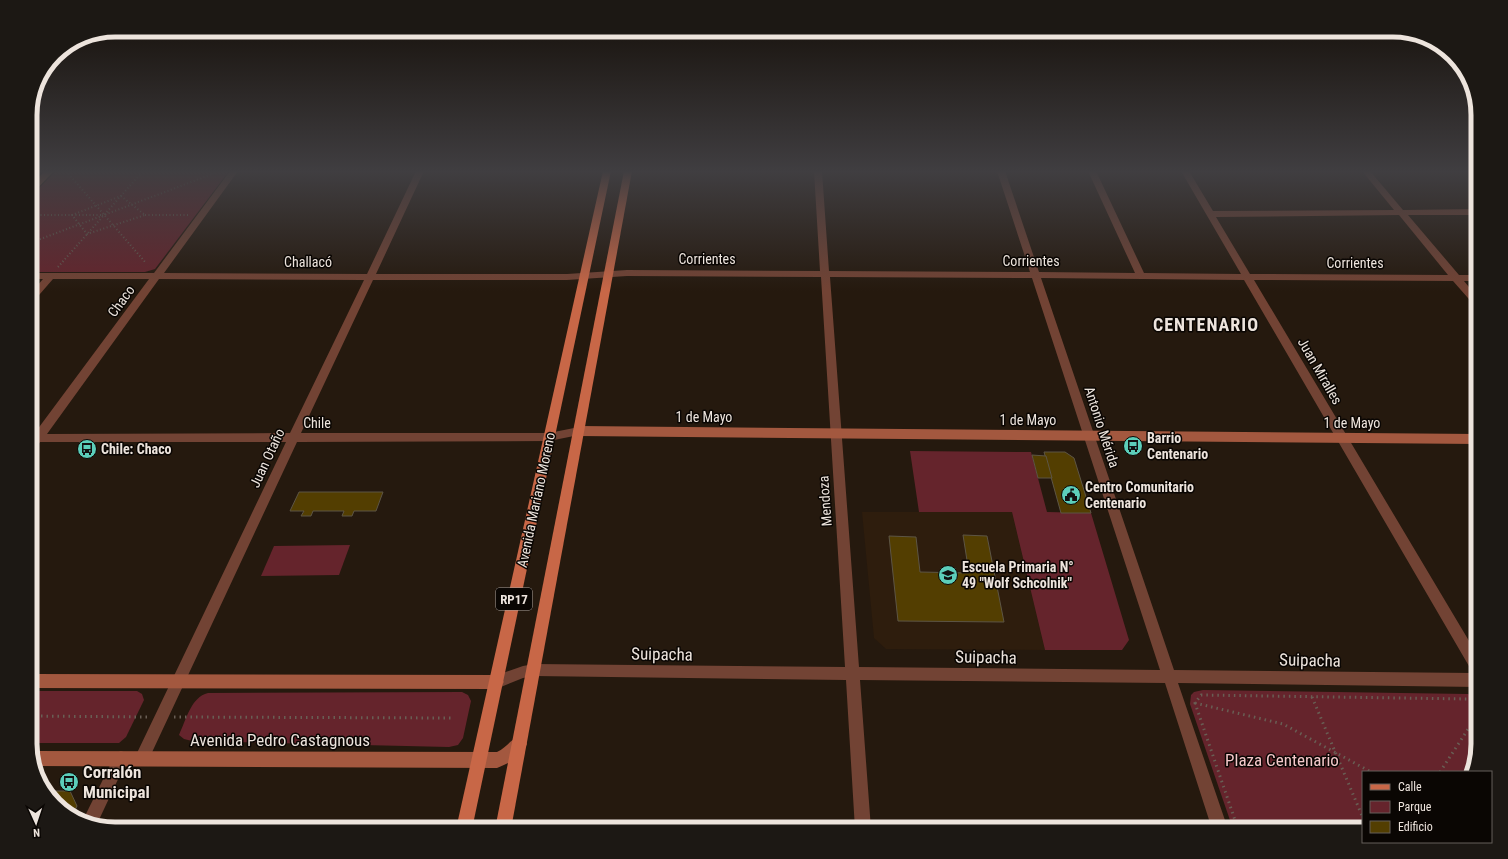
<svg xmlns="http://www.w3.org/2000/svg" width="1508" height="859" viewBox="0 0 1508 859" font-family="'Roboto Condensed',sans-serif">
<rect width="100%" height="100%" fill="#25190e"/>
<polygon fill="#2e1d0d" points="862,512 1012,512 1045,650 886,649 874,638"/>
<g fill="#65242c">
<polygon points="56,171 229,171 155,269 145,272 30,272 30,197"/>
<polygon points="910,451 1031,452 1047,512 1091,513 1129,640 1122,650 1045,650 1012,512 919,512"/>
<polygon points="350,545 339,575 261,576 274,546"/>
<polygon points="1203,690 1468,694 1478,698 1478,744 1470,772 1363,772 1363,829 1233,829 1190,704 1191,695 1194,692"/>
<polygon points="30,691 137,691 142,694 144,700 126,737 119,743 30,743"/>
<path d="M 462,692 L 468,695 L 471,701 L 463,738 L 458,745 L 449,747 L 192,741 L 184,739 L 179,735 C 186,720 191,697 208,693 Z"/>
</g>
<g fill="#533e01" stroke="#5d5545">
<polygon points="1044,452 1065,452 1074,458 1091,513 1061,513"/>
<polygon points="1032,455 1046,456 1052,478 1038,478"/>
<polygon points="299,492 383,492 376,511 354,511 352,516 342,516 344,511 313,511 311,516 301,516 304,511 290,511"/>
<polygon points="963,535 987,536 1004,622 898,621 889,536 916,537 920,572 969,573"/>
<polygon points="46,791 70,791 77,806 72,817"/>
</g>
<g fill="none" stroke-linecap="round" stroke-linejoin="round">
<g stroke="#695e54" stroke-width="2" stroke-dasharray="1 2.5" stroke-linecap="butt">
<polyline points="66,171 146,263"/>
<polygon points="121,196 145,215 87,234 72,215"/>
<polyline points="30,215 102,215"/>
<polyline points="145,215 189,215"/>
<polyline points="34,242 37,247"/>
<polyline points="30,243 215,173"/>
<polyline points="58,267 143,171"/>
</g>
<g stroke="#695e54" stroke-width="3" stroke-dasharray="1.5 4" stroke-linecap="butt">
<polyline points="1312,697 1363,818"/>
<polyline points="1195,703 1283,724 1371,772"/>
<polyline points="30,716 147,717"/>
<polyline points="174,717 452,718"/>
<polyline points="1440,772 1478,714"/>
<polyline points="1238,829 1195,703 1201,695 1468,699 1478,705"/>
</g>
<g fill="#724334" fill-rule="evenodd">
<path d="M 230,171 L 238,171 L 164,273 L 367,274 L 416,171 L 424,171 L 376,274 L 567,274 L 627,270 L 820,271 L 814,171 L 822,171 L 829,271 L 1030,272 L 997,171 L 1005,171 L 1039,272 L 1135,273 L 1088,171 L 1096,171 L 1144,273 L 1241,274 L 1181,171 L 1189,171 L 1213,211 L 1394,210 L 1362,171 L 1370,171 L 1403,210 L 1478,209 L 1478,215 L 1408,215 L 1459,275 L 1478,275 L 1478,281 L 1464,281 L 1478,298 L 1478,307 L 1475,306 L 1453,281 L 1254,280 L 1478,656 L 1478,687 L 1178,683 L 1228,829 L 1212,829 L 1165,683 L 860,680 L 871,829 L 855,829 L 846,680 L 534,676 L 523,678 L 496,689 L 491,687 L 489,682 L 491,677 L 523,666 L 534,664 L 845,667 L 821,277 L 627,276 L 567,280 L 373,280 L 301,433 L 549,433 L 579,427 L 583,428 L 585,431 L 583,434 L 579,435 L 549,441 L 297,442 L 147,763 L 142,765 L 137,763 L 135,758 L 137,753 L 286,442 L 40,442 L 34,451 L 30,452 L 30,434 L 34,434 L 149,279 L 53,279 L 33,302 L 30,303 L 30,294 L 43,279 L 30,279 L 30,273 L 154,273 ZM 1399,215 L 1448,275 L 1250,274 L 1216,217 ZM 830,277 L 1032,278 L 1160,670 L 859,667 ZM 1041,278 L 1244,280 L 1473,673 L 1174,670 ZM 159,279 L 364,280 L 290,433 L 47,434 Z"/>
<polygon points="1471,435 1478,440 1478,452 1474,451 1465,439 1467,436"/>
<polygon points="121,751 126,753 128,758 97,824 83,820 116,753"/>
</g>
<g fill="#a3583f" fill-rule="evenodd">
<polygon points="45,171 54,171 33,193 30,194 30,186"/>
<polygon points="579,426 1478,434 1478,444 579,436 575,434 573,431 575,428"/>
<polygon points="30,674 496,675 501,677 504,682 501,687 496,689 30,688"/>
<path d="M 519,736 L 525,738 L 527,744 C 521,758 511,762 497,768 L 35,766 L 31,751 L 497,752 C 506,748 510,740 519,736 Z"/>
</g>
<g fill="#c86747" fill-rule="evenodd">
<polygon points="603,171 611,171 472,829 456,829"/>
<polygon points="624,171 632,171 511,829 495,829"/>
</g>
</g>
<linearGradient id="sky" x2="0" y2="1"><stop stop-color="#140e08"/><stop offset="0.59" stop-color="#403e41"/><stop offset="1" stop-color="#403e41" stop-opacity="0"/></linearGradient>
<rect width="1508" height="291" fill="url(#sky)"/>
<defs>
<g id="bus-disc" transform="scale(1)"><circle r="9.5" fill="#5cceba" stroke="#0a0603"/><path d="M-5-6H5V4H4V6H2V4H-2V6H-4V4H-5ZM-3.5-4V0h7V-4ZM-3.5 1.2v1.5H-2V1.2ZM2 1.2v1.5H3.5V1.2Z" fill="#111"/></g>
<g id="civic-disc" transform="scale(1)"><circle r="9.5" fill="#5cceba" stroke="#0a0603"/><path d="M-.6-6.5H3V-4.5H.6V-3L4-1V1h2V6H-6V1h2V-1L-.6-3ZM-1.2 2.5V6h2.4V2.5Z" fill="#111"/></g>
<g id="school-disc" transform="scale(1)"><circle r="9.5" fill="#5cceba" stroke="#0a0603"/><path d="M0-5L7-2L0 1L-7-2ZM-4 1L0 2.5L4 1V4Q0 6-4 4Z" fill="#111"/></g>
</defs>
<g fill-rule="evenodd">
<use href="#bus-disc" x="1133" y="446"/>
<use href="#bus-disc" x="87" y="449"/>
<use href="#civic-disc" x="1071" y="495"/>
<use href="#school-disc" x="948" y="575"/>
<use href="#bus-disc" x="69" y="782"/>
</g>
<g text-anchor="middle" stroke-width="3" stroke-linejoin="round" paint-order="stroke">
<rect fill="#0a0603" stroke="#a9a19c" stroke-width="1" x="496" y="588" width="36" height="22" rx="3"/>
<g font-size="13" font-weight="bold" fill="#ede4dd">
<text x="514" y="604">RP17</text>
</g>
<g font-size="14" fill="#ede4dd" stroke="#0a0603">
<text x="707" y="264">Corrientes</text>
<text x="1031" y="266">Corrientes</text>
<text x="308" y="267">Challacó</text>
<text x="1355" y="268">Corrientes</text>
<text transform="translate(121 301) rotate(-54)" y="5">Chaco</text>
<text transform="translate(1320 371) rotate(60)" y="5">Juan Miralles</text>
<text x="704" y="422">1 de Mayo</text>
<text x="1028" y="425">1 de Mayo</text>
<text x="317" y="428">Chile</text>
<text x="1352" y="428">1 de Mayo</text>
<text transform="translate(1102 427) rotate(72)" y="5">Antonio Mérida</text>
<text transform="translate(267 458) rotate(-65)" y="5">Juan Otaño</text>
<text transform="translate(536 500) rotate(-78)" y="5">Avenida Mariano Moreno</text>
<text transform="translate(825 501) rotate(-94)" y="5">Mendoza</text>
</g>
<g font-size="14" font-weight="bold" fill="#ede4dd" stroke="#0a0603" text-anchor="start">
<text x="1147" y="443">Barrio<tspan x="1147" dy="16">Centenario</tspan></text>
<text x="101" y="454">Chile: Chaco</text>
<text x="1085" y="492">Centro Comunitario<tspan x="1085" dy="16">Centenario</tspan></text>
<text x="962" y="572">Escuela Primaria N°<tspan x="962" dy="16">49 "Wolf Schcolnik"</tspan></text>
</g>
<g font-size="17" fill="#ede4dd" stroke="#0a0603">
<text transform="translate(662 654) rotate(1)" y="6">Suipacha</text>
<text transform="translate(986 657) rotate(1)" y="6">Suipacha</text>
<text transform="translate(1310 660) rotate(1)" y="6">Suipacha</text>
<text x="280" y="746">Avenida Pedro Castagnous</text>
</g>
<g font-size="17" fill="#f4c8ca" stroke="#0a0603">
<text x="1282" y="766">Plaza Centenario</text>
</g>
<g font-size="17" font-weight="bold" fill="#ede4dd" stroke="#0a0603" text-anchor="start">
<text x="83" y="778">Corralón<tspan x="83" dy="20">Municipal</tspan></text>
</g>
<g font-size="18" font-weight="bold" letter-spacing="1" fill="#ede4dd" stroke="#0a0603">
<text x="1206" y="331">CENTENARIO</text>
</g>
</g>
<path d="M0 0H1508V859H0ZM115 37H1393A78 78 0 0 1 1471 115V744A78 78 0 0 1 1393 822H115A78 78 0 0 1 37 744V115A78 78 0 0 1 115 37Z" fill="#1c1814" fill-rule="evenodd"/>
<path fill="none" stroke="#ede4dd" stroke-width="5" d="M115 37H1393A78 78 0 0 1 1471 115V744A78 78 0 0 1 1393 822H115A78 78 0 0 1 37 744V115A78 78 0 0 1 115 37Z"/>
<rect x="1362" y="771" width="130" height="72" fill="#0a0603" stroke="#655f5a"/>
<rect x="1370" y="784" width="20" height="6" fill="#c86747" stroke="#655f5a"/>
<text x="1398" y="791" font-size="12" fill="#ede4dd">Calle</text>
<rect x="1370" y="801" width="20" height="12" fill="#65242c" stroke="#655f5a"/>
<text x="1398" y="811" font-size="12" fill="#ede4dd">Parque</text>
<rect x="1370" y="821" width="20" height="12" fill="#533e01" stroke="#655f5a"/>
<text x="1398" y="831" font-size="12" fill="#ede4dd">Edificio</text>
<g transform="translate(36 823) rotate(177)" stroke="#0a0603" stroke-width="3" paint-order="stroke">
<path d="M0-3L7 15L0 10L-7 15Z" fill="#ede4dd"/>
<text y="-6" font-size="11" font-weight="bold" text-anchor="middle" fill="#ede4dd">N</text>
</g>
</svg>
